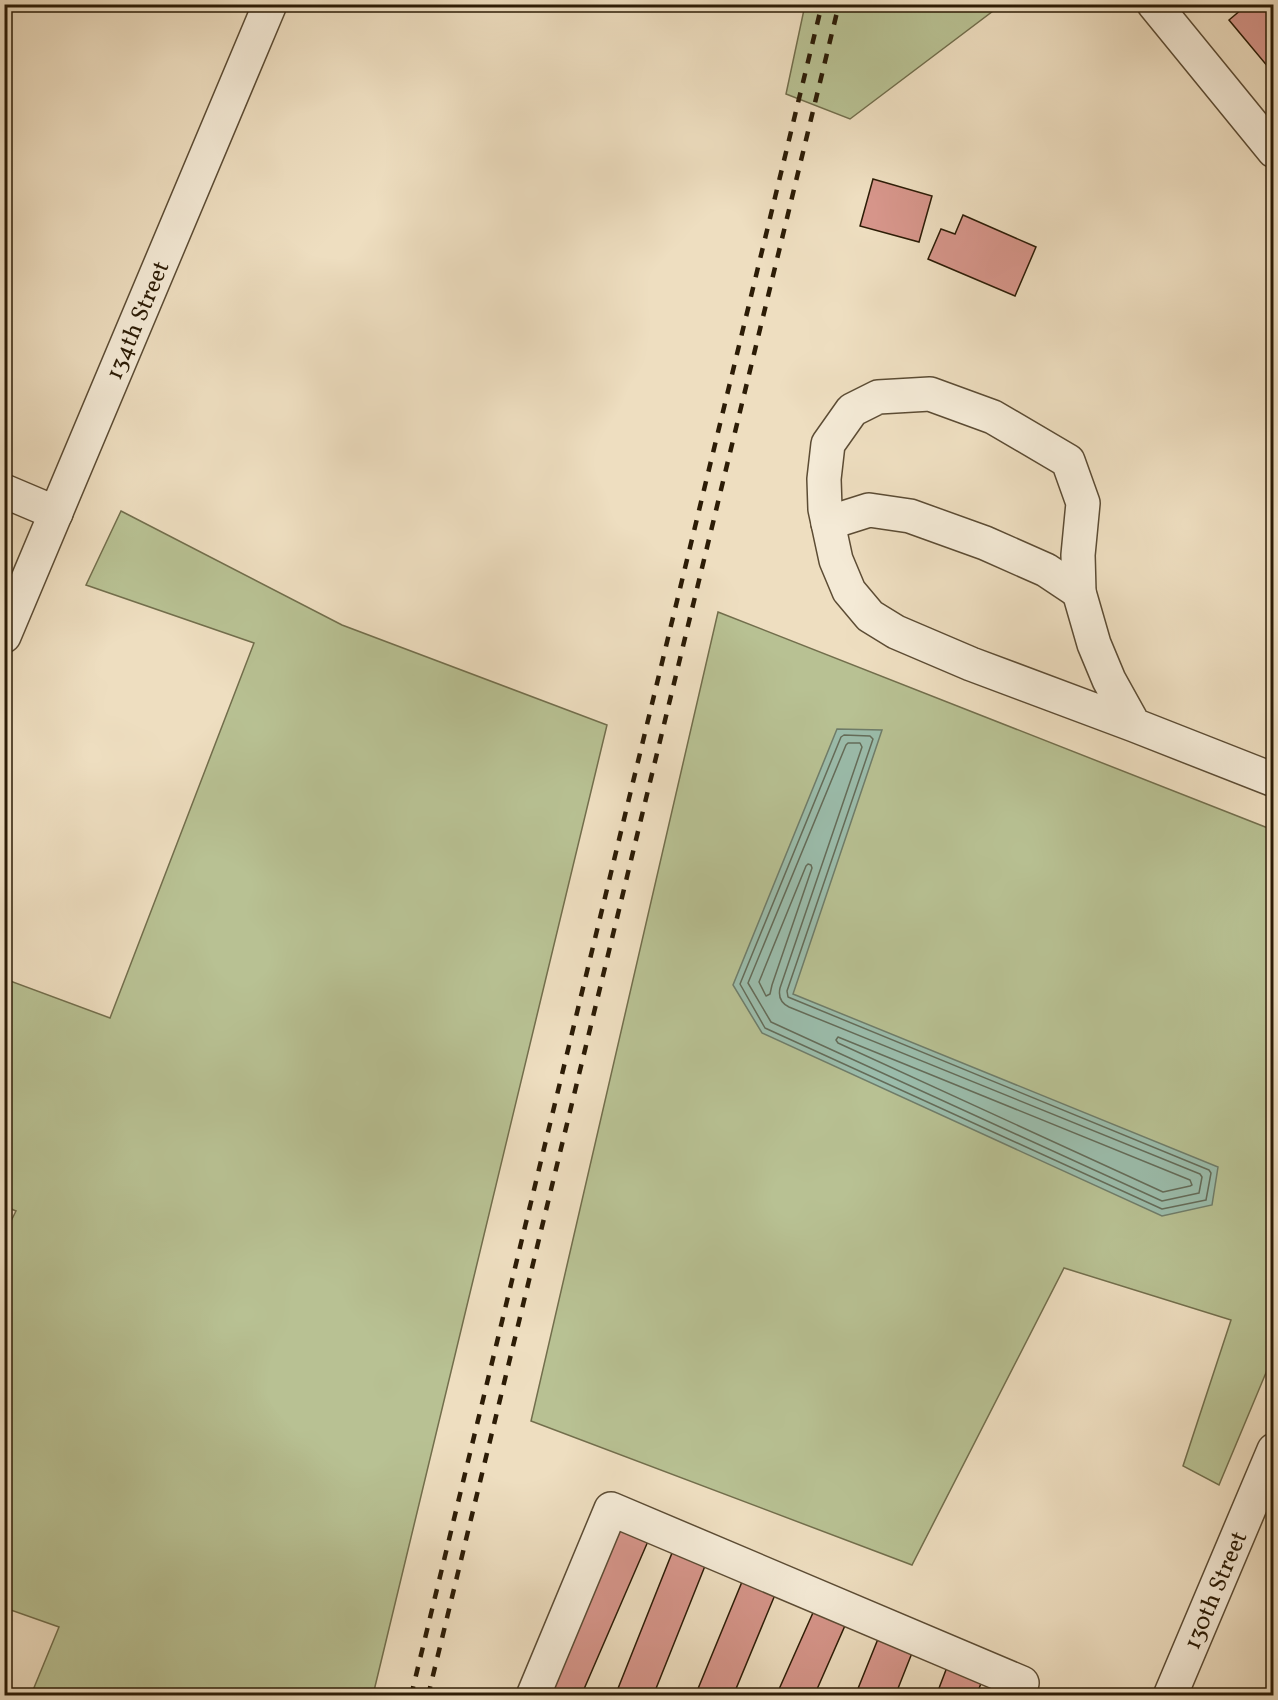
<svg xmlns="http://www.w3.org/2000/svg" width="1278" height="1700" viewBox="0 0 1278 1700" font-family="Vollkorn,serif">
<rect width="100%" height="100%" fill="#eedec0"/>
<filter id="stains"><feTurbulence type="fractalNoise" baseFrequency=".00333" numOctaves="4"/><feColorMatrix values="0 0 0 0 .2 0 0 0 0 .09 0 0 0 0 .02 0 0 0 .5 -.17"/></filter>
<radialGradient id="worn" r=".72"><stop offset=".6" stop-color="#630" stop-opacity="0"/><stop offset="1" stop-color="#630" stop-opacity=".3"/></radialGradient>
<g fill="#b8c193" stroke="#726e4c" stroke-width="1.5">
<polygon points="805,5 805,4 1001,5 850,119 786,94"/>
<polygon points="121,511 342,625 607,725 373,1695 31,1695 59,1627 5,1608 4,1235 16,1211 4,1206 5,979 110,1018 254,643 86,585"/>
<polygon points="718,612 1273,830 1273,1356 1219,1485 1183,1466 1231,1320 1064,1268 912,1565 531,1421"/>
</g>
<polygon fill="#9bbdac" stroke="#6f7d6a" stroke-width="1.5" points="837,729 882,730 793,994 1218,1167 1212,1205 1162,1216 762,1033 733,985"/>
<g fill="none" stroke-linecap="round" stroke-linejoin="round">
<g stroke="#646c59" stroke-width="1.5">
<polygon points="844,735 870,736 873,739 787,991 788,997 1209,1170 1211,1173 1206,1200 1162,1209 765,1028 740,984 841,737"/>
<path d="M 848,743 L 860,743 L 862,747 L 780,988 C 778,997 781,1003 789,1007 L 1200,1174 L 1202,1177 L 1199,1193 L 1162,1201 L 771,1022 L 748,983 L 846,745 Z"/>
<polygon points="808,864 811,865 812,868 772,985 770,994 766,996 759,982 806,866"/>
<polygon points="838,1037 1190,1180 1192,1185 1190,1186 1163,1192 838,1043 836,1040"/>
</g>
</g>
<g fill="#d6958a" stroke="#2c1c06" stroke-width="1.5">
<polygon points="1248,4 1274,4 1274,74 1229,20"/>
<polygon points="873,179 932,196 919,242 860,226"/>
<polygon points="963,215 1036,247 1015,296 928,259 941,229 955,234"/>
<polygon points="616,1524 649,1539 581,1696 549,1696"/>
<polygon points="674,1548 707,1561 653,1696 615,1696"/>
<polygon points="744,1577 777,1590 733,1696 695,1696"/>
<polygon points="816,1606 847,1621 814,1696 776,1696"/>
<polygon points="880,1634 914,1648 895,1696 855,1696"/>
<polygon points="949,1662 984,1676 976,1696 936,1696"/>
</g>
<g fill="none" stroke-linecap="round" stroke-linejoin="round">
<g stroke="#5c4c34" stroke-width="36">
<g id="minor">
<polyline points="1154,4 1274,151"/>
<polyline points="4,491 56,513"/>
<polyline points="828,523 869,510 910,516 985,543 1046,570 1079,592"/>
<polyline points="4,636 270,4"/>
<polyline points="1134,725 1109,680 1094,644 1079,592 1078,555 1083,503 1068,461 993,417 930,394 878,397 852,410 828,444 824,479 825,509 836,560 849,591 870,616 896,632 971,664 1134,725 1274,780"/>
<polyline points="533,1696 611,1509 1022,1683 1017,1696"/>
<polyline points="1170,1696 1274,1450"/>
</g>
</g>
<use href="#minor" stroke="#f4ead6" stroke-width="33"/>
<g stroke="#2c1c06" stroke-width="4.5" stroke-dasharray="10 10" stroke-linecap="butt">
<polyline points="411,1696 822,4"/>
<polyline points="428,1696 839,4"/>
</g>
</g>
<g text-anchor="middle" stroke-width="5" stroke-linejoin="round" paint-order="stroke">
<g font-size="24" fill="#2c1c06" stroke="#f4ead6">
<text transform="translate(137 320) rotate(-67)" y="8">134th Street</text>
<text transform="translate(1215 1590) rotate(-67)" y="8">130th Street</text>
</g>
</g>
<rect width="1278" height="1700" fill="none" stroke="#eedec0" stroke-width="24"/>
<rect x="6" y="6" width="1266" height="1688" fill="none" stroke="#2c1c06" stroke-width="3"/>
<rect x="12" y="12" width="1254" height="1676" fill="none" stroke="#2c1c06" stroke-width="1.5"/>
<rect width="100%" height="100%" filter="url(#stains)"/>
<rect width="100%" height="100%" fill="url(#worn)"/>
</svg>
